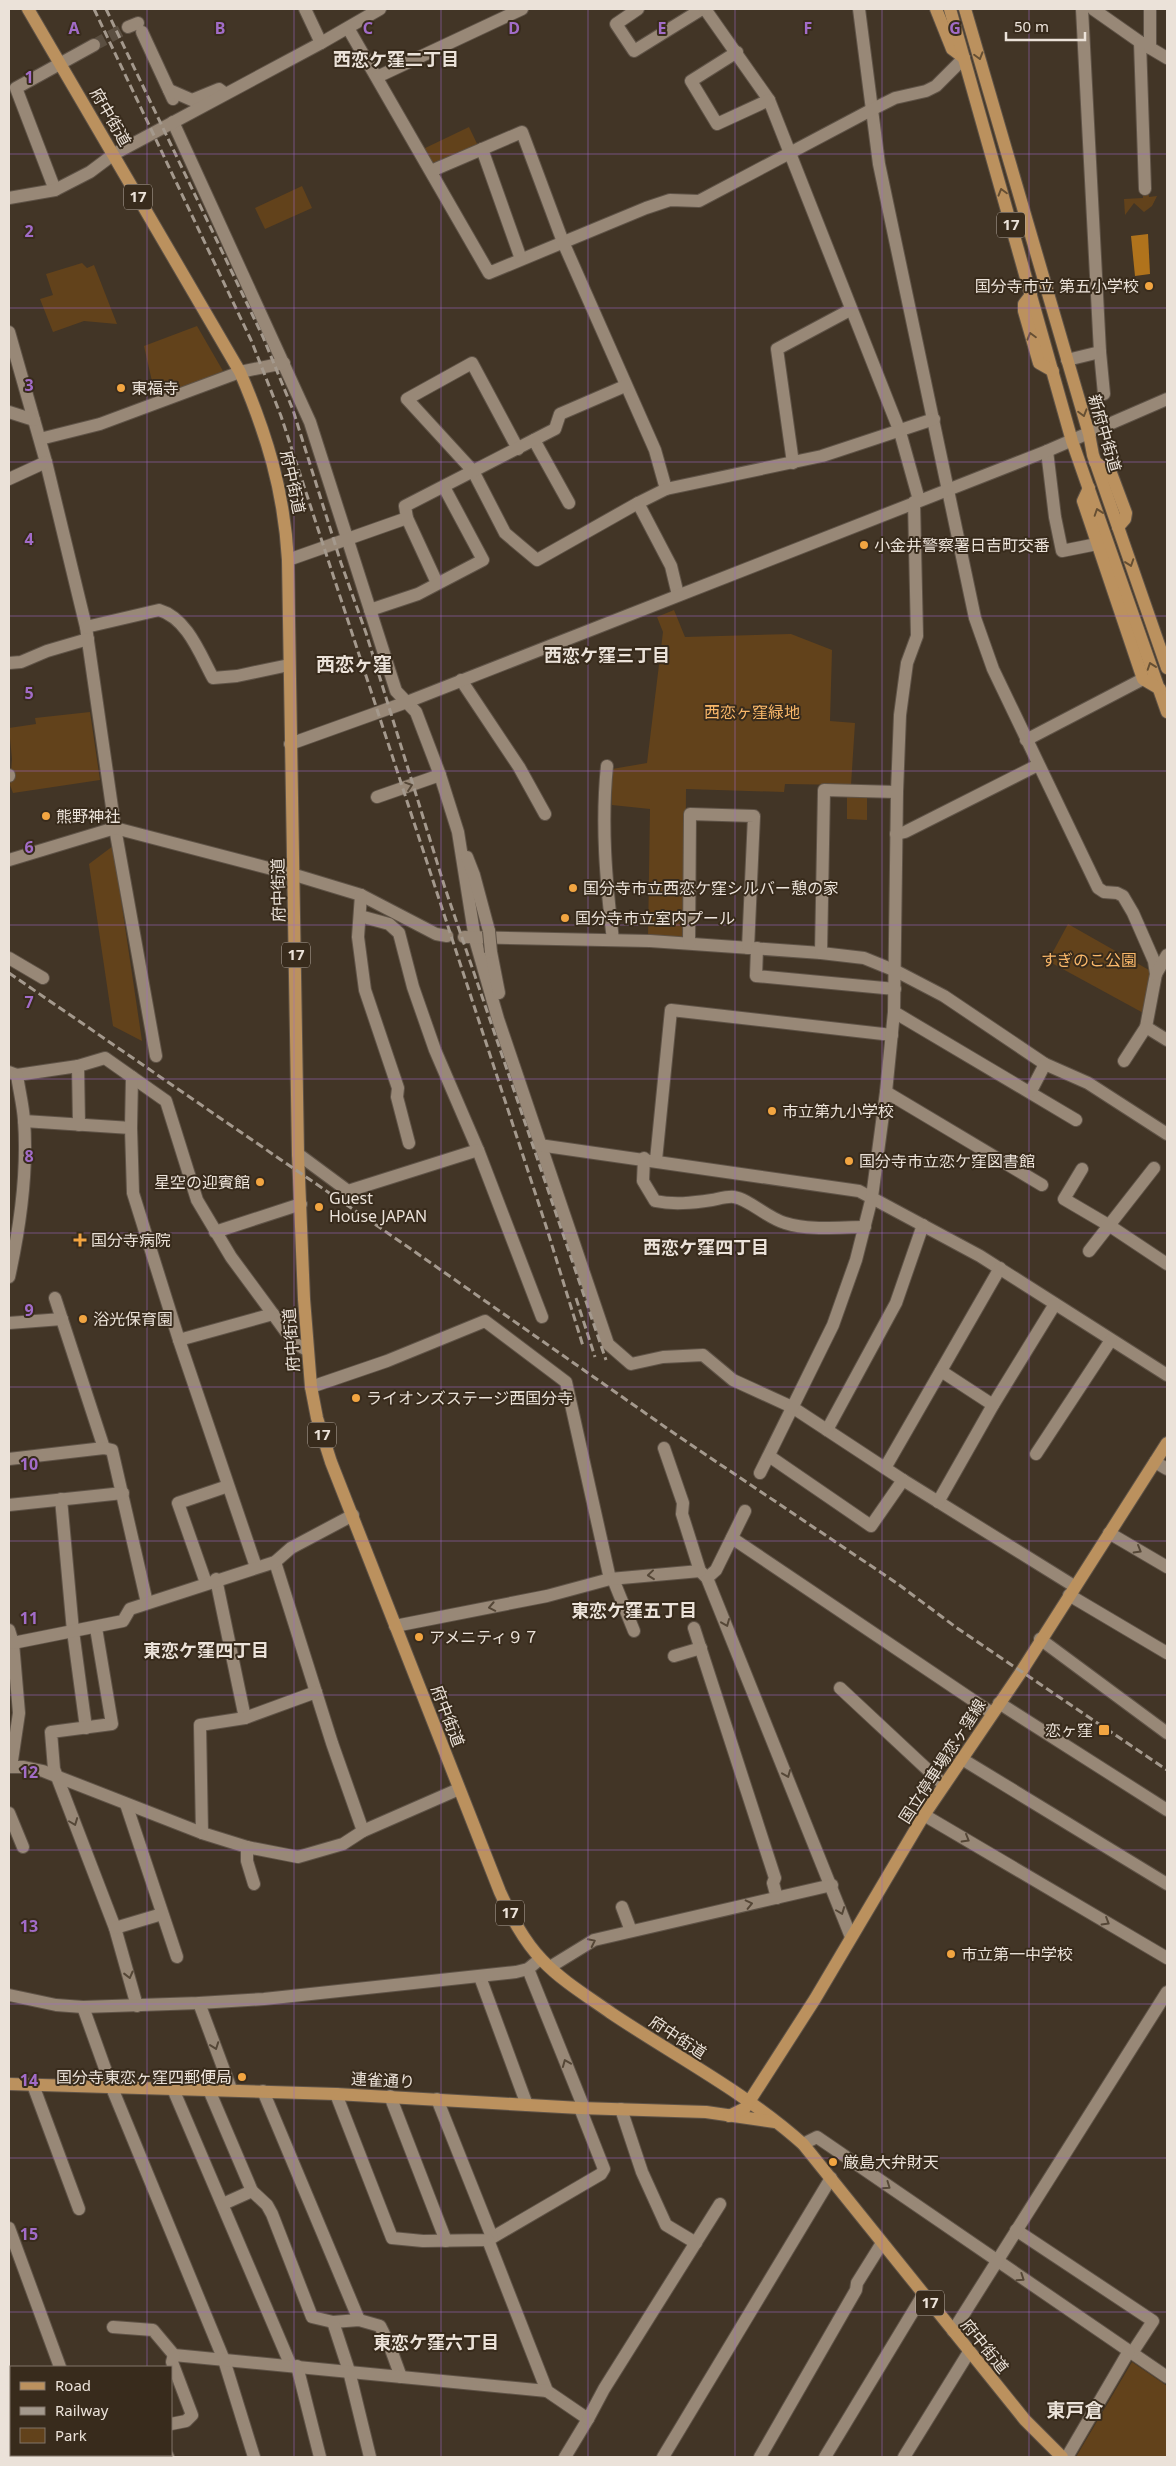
<svg xmlns="http://www.w3.org/2000/svg" width="1176" height="2466" viewBox="0 0 1176 2466" font-family="'Noto Sans','Noto Sans JP',sans-serif">
<rect width="100%" height="100%" fill="#423526"/>
<g fill="#62421b">
<polygon points="469,127 480,150 437,169 419,151"/>
<polygon points="302,186 312,208 265,229 255,208"/>
<polygon points="1143,189 1148,189 1149,197 1157,196 1152,206 1144,212 1134,203 1125,215 1124,199 1143,198"/>
<polygon points="82,263 87,268 94,265 117,324 84,321 53,332 40,299 53,295 46,274"/>
<polygon points="197,326 223,371 156,399 144,346"/>
<polygon points="674,610 685,637 791,634 832,650 830,721 855,723 851,785 785,784 784,792 686,789 685,936 679,939 648,938 650,809 612,805 612,769 647,763 663,632 657,617"/>
<polygon points="90,712 100,780 13,793 10,785 12,759 9,728 36,724 35,718"/>
<polygon points="847,795 867,796 867,820 847,819"/>
<polygon points="113,846 142,1041 113,1026 89,864"/>
<polygon points="1068,924 1156,974 1147,1015 1048,961"/>
<polygon points="1132,2362 1167,2386 1167,2457 1076,2457"/>
</g>
<polygon fill="#b0731c" points="1148,234 1150,274 1135,276 1131,236"/>
<g fill="none" stroke-linecap="round" stroke-linejoin="round">
<polyline stroke="#5b4f41" stroke-width="12" stroke-dasharray="12 6" stroke-linecap="butt" points="94,45 128,27"/>
<g stroke="#5f5347" stroke-width="14">
<g id="minor">
<polyline points="305,9 321,43"/>
<polyline points="638,9 616,24 634,51 702,9"/>
<polyline points="705,9 769,100 900,432 919,500"/>
<polyline points="859,9 879,164 975,618 993,669 1098,888 1104,892 1117,893 1123,896 1133,913 1154,961 1156,974 1146,1027 1124,1061"/>
<polyline points="1082,9 1100,352 1104,394"/>
<polyline points="1093,9 1140,42 1167,58"/>
<polyline points="128,27 138,23"/>
<polyline points="348,28 489,273 646,208 670,200 699,201 871,110 895,98 926,91 936,86 964,58"/>
<polyline points="142,32 173,99"/>
<polyline points="1140,42 1145,189"/>
<polyline points="1150,48 1150,9"/>
<polyline points="737,52 691,81 717,124 769,100"/>
<polyline points="377,77 522,9"/>
<polyline points="169,90 192,100 219,89 223,92"/>
<polyline points="173,122 310,422 396,691 416,712 440,775 458,832 475,939 498,1019 608,1344 631,1364 663,1357 703,1355 733,1380 792,1407 903,1480 1074,1586"/>
<polyline points="482,149 521,259"/>
<polyline points="431,171 522,132 563,242 655,450 666,489"/>
<polyline points="55,190 16,88 94,45"/>
<polyline points="9,198 55,190 90,172 114,154 321,43 380,9"/>
<polyline points="9,332 46,462 86,627 115,828 156,1056"/>
<polyline points="1067,360 1100,352"/>
<polyline points="9,412 34,420"/>
<polyline points="40,439 100,424 240,372 284,363"/>
<polyline points="534,440 569,503"/>
<polyline points="518,449 472,363 407,399 473,471 505,533 537,560 638,503 666,489 822,456 934,419"/>
<polyline points="1047,451 1055,517 1062,551 1097,544"/>
<polyline points="793,463 777,349 850,310"/>
<polyline points="9,479 46,462"/>
<polyline points="638,503 671,566 678,595"/>
<polyline points="288,560 407,518"/>
<polyline points="437,583 407,518 405,506 555,429 560,414 625,386"/>
<polyline points="370,610 418,594 483,560 444,487"/>
<path d="M 86,627 L 159,610 C 187,618 200,654 213,678 L 237,676 L 289,665"/>
<polyline points="9,663 21,662 47,651 88,639"/>
<polyline points="461,680 519,767 545,814"/>
<polyline points="1026,740 1143,679"/>
<polyline points="290,744 407,702 1047,451 1167,399"/>
<path d="M 607,766 C 601,824 606,881 613,940"/>
<polyline points="9,775 9,776"/>
<polyline points="377,797 440,775"/>
<polyline points="115,828 295,875 361,895 436,934 447,936"/>
<polyline points="896,834 905,832 1038,765"/>
<polyline points="467,857 474,875 489,931"/>
<polyline points="9,860 115,828"/>
<polyline points="361,895 358,937 365,990 398,1088 397,1097 409,1143"/>
<polyline points="360,916 389,924 399,933 413,987 435,1050 478,1150 542,1317"/>
<polyline points="464,937 650,941 821,953 864,958 896,971 944,996 1045,1064 1088,1083 1167,1134"/>
<polyline points="689,943 690,814 754,816 748,948"/>
<polyline points="757,948 756,976 895,989"/>
<polyline points="491,952 499,993"/>
<polyline points="821,953 824,790 897,792"/>
<polyline points="9,958 43,978"/>
<polyline points="1156,974 1167,955"/>
<polyline points="894,1012 1076,1120"/>
<polyline points="1146,1027 1167,1040"/>
<polyline points="78,1066 79,1125"/>
<polyline points="9,1072 17,1075 78,1066 105,1058 166,1101 197,1200 231,1257 273,1314 294,1343 307,1350"/>
<polyline points="1031,1091 1045,1064"/>
<polyline points="886,1092 1042,1185"/>
<polyline points="24,1121 131,1128 133,1193 179,1340 273,1314"/>
<polyline points="131,1128 132,1077"/>
<polyline points="539,1145 859,1191 980,1256 1167,1375"/>
<polyline points="298,1154 348,1191 478,1150"/>
<path d="M 644,1158 L 643,1181 L 655,1201 C 674,1205 692,1203 712,1200 C 718,1199 728,1196 734,1197 C 749,1199 767,1218 785,1223 C 811,1231 839,1227 865,1227"/>
<polyline points="656,1160 671,1010 892,1035"/>
<polyline points="1082,1169 1064,1199 1110,1226 1167,1264"/>
<polyline points="215,1232 301,1204"/>
<polyline points="1089,1251 1154,1168"/>
<path d="M 9,1277 C 20,1227 28,1172 24,1120 C 23,1105 19,1090 17,1075"/>
<polyline points="55,1298 104,1448"/>
<polyline points="9,1323 62,1319"/>
<polyline points="179,1340 256,1567"/>
<polyline points="941,1371 993,1405"/>
<polyline points="311,1387 387,1361 485,1321 566,1382 610,1579"/>
<polyline points="827,1430 896,1303 923,1225"/>
<polyline points="664,1448 683,1503 682,1514 700,1571 707,1578 851,1937"/>
<polyline points="1036,1454 1111,1340"/>
<polyline points="769,1456 871,1526 903,1480"/>
<polyline points="9,1459 104,1448 112,1450 147,1603"/>
<polyline points="1155,1462 1167,1469"/>
<polyline points="885,1468 1000,1268"/>
<polyline points="760,1473 833,1325 856,1260 872,1197 886,1092 894,1012 897,792 900,715 907,663 917,636 914,502"/>
<polyline points="61,1499 73,1631 86,1728"/>
<polyline points="938,1502 993,1405 1055,1304"/>
<polyline points="9,1505 123,1493"/>
<polyline points="1109,1533 1167,1567"/>
<polyline points="732,1538 992,1713"/>
<polyline points="275,1562 332,1743 363,1831"/>
<polyline points="707,1578 716,1570 745,1511"/>
<polyline points="216,1579 245,1718"/>
<polyline points="613,1579 634,1631"/>
<polyline points="206,1583 178,1503 228,1486"/>
<polyline points="1069,1595 1167,1653"/>
<polyline points="395,1626 547,1596 610,1579 700,1571"/>
<polyline points="96,1628 112,1724 51,1732 54,1769 115,1928 137,2006"/>
<polyline points="694,1628 775,1878 773,1883 777,1898"/>
<polyline points="9,1630 13,1643 19,1713 11,1767"/>
<polyline points="1040,1639 1167,1733"/>
<polyline points="13,1643 123,1621 130,1609 275,1562 291,1548 353,1515"/>
<polyline points="674,1656 701,1648"/>
<polyline points="840,1688 944,1785"/>
<polyline points="999,1703 1167,1810"/>
<polyline points="962,1759 1167,1884"/>
<polyline points="9,1767 24,1767 43,1771 202,1833 247,1847 298,1857 343,1844 363,1831 459,1789"/>
<polyline points="126,1804 177,1957"/>
<polyline points="9,1813 23,1847"/>
<polyline points="924,1815 1167,1958"/>
<polyline points="202,1833 200,1725 245,1718 316,1692"/>
<polyline points="247,1847 247,1861 254,1884"/>
<polyline points="622,1907 631,1931"/>
<polyline points="115,1928 162,1914"/>
<polyline points="550,1967 594,1940 832,1885"/>
<polyline points="528,1969 584,2108"/>
<polyline points="480,1977 527,2105"/>
<polyline points="9,1995 56,2005 83,2007 199,2003 264,1999 516,1972 528,1969 540,1959"/>
<polyline points="199,2003 231,2089"/>
<polyline points="83,2007 112,2088 224,2360 254,2457"/>
<polyline points="33,2085 79,2209"/>
<polyline points="173,2089 291,2366"/>
<polyline points="209,2090 252,2191 267,2205 272,2214 312,2317 333,2322 359,2320 380,2326 389,2344 401,2377"/>
<polyline points="263,2091 359,2320"/>
<polyline points="336,2094 392,2238 423,2241 488,2240 601,2174 604,2169 580,2108"/>
<polyline points="390,2096 446,2241"/>
<polyline points="437,2099 492,2237"/>
<polyline points="621,2109 642,2172 666,2225 696,2243"/>
<polyline points="803,2144 817,2137 1167,2377"/>
<polyline points="223,2204 252,2191"/>
<polyline points="9,2228 60,2367"/>
<polyline points="1016,2230 1153,2321 1132,2353"/>
<polyline points="488,2240 547,2391 588,2419 565,2457"/>
<polyline points="333,2322 349,2371 370,2457"/>
<polyline points="113,2327 153,2330 174,2355 547,2391"/>
<polyline points="953,2331 1167,1992"/>
<polyline points="297,2366 320,2457"/>
<polyline points="588,2419 604,2389 720,2204"/>
<polyline points="171,2424 186,2421 192,2415 172,2362 174,2355"/>
<polyline points="92,2455 93,2457"/>
<polyline points="167,2455 168,2457"/>
<polyline points="663,2457 831,2178"/>
<polyline points="760,2457 856,2290 857,2283 882,2243"/>
<polyline points="825,2457 923,2295"/>
<polyline points="904,2457 969,2352"/>
<polyline points="1067,2457 1129,2351"/>
</g>
</g>
<g stroke="#5f5347" stroke-width="14">
<g id="major">
<path d="M 28,9 L 240,372 C 267,435 284,491 288,560 L 298,1154 L 304,1299 L 311,1387 L 317,1418 L 331,1462 L 500,1892 C 511,1916 523,1940 542,1960 C 562,1981 587,1996 611,2013 C 675,2056 745,2092 803,2144 L 1025,2420 L 1062,2457"/>
<polyline points="936,9 952,49 964,58"/>
<polyline points="950,9 1072,441 1167,712"/>
<polyline points="965,9 1089,434 1093,455 1167,668"/>
<polyline points="1031,295 1024,304 1024,311 1039,363 1053,371"/>
<polyline points="1095,462 1111,473 1126,513 1125,519 1118,527"/>
<polyline points="1089,488 1083,501 1143,679 1160,689"/>
<polyline points="9,2084 336,2094 580,2108 706,2112 775,2122"/>
<polyline points="729,2116 745,2108 815,1999 924,1815 1021,1672 1167,1443"/>
</g>
</g>
<use href="#minor" stroke="#988877" stroke-width="12"/>
<use href="#major" stroke="#bb915e" stroke-width="12"/>
<g stroke="#a4998d" stroke-width="3" stroke-dasharray="8 4" stroke-linecap="butt">
<polyline points="94,9 251,340 281,416 546,1226 583,1346"/>
<polyline points="106,9 263,337 293,410 341,563 366,633 445,888 606,1360"/>
<polyline points="9,973 408,1247 678,1436 898,1584 957,1628 1167,1770"/>
<polyline points="576,1298 595,1357"/>
</g>
<g stroke="#5f5347" stroke-width="14" stroke-linecap="butt">
<polyline id="minor-bridge" points="489,931 491,952"/>
</g>
<use href="#minor-bridge" stroke="#988877" stroke-width="12"/>
</g>
<defs><path id="oneway-chevron" d="M-2-3.5L2.5 0L-2 3.5" fill="none" stroke-width="1.6" stroke-linecap="round" stroke-linejoin="round" transform="scale(1.25)"/></defs>
<g stroke="#664f33">
<use href="#oneway-chevron" transform="translate(979 56) rotate(74)"/>
<use href="#oneway-chevron" transform="translate(1002 192) rotate(-106)"/>
<use href="#oneway-chevron" transform="translate(1031 336) rotate(-106)"/>
<use href="#oneway-chevron" transform="translate(1083 413) rotate(74)"/>
<use href="#oneway-chevron" transform="translate(1098 512) rotate(-109)"/>
<use href="#oneway-chevron" transform="translate(1130 563) rotate(71)"/>
<use href="#oneway-chevron" transform="translate(1151 666) rotate(-109)"/>
</g>
<g stroke="#554737">
<use href="#oneway-chevron" transform="translate(409 786) rotate(-19)"/>
<use href="#oneway-chevron" transform="translate(1138 1550) rotate(30)"/>
<use href="#oneway-chevron" transform="translate(651 1575) rotate(174)"/>
<use href="#oneway-chevron" transform="translate(492 1607) rotate(169)"/>
<use href="#oneway-chevron" transform="translate(726 1623) rotate(68)"/>
<use href="#oneway-chevron" transform="translate(787 1774) rotate(68)"/>
<use href="#oneway-chevron" transform="translate(74 1822) rotate(69)"/>
<use href="#oneway-chevron" transform="translate(966 1839) rotate(30)"/>
<use href="#oneway-chevron" transform="translate(749 1904) rotate(-13)"/>
<use href="#oneway-chevron" transform="translate(841 1911) rotate(69)"/>
<use href="#oneway-chevron" transform="translate(1106 1922) rotate(31)"/>
<use href="#oneway-chevron" transform="translate(592 1942) rotate(-26)"/>
<use href="#oneway-chevron" transform="translate(129 1975) rotate(76)"/>
<use href="#oneway-chevron" transform="translate(215 2046) rotate(70)"/>
<use href="#oneway-chevron" transform="translate(566 2063) rotate(-112)"/>
<use href="#oneway-chevron" transform="translate(887 2186) rotate(35)"/>
<use href="#oneway-chevron" transform="translate(1021 2278) rotate(34)"/>
</g>
<path fill="none" stroke="#a26cc8" stroke-width="1" stroke-opacity="0.55" d="M 147,9 L 147,2367M 294,9 L 294,2457M 441,9 L 441,2457M 588,9 L 588,2457M 735,9 L 735,2457M 882,9 L 882,2457M 1029,9 L 1029,2457M 9,154 L 1167,154M 9,308 L 1167,308M 9,462 L 1167,462M 9,616 L 1167,616M 9,771 L 1167,771M 9,925 L 1167,925M 9,1079 L 1167,1079M 9,1233 L 1167,1233M 9,1387 L 1167,1387M 9,1541 L 1167,1541M 9,1695 L 1167,1695M 9,1850 L 1167,1850M 9,2004 L 1167,2004M 9,2158 L 1167,2158M 9,2312 L 1167,2312M 147,2455 L 147,2457"/>
<g fill="#f2a541" stroke="#382b1c" stroke-width="2">
<circle cx="1149" cy="286" r="5"/>
<circle cx="121" cy="388" r="5"/>
<circle cx="864" cy="545" r="5"/>
<circle cx="46" cy="816" r="5"/>
<circle cx="573" cy="888" r="5"/>
<circle cx="565" cy="918" r="5"/>
<circle cx="772" cy="1111" r="5"/>
<circle cx="849" cy="1161" r="5"/>
<circle cx="260" cy="1182" r="5"/>
<circle cx="319" cy="1207" r="5"/>
<path d="M77.5 1232.5h5v5h5v5h-5v5h-5v-5h-5v-5h5z"/>
<circle cx="83" cy="1319" r="5"/>
<circle cx="356" cy="1398" r="5"/>
<circle cx="419" cy="1637" r="5"/>
<rect x="1098" y="1724" width="12" height="12" rx="2.5"/>
<circle cx="951" cy="1954" r="5"/>
<circle cx="242" cy="2077" r="5"/>
<circle cx="833" cy="2162" r="5"/>
</g>
<g text-anchor="middle" stroke-width="4" stroke-linejoin="round" paint-order="stroke">
<g fill="#382b1c" stroke="#b5aba0" stroke-width="1">
<rect x="124" y="184.5" width="28" height="25" rx="4"/>
<rect x="997" y="212.5" width="28" height="25" rx="4"/>
<rect x="282" y="942.5" width="28" height="25" rx="4"/>
<rect x="308" y="1422.5" width="28" height="25" rx="4"/>
<rect x="496" y="1900.5" width="28" height="25" rx="4"/>
<rect x="916" y="2290.5" width="28" height="25" rx="4"/>
</g>
<g font-size="15" font-weight="bold" fill="#ebe2d9">
<text x="138" y="202">17</text>
<text x="1011" y="230">17</text>
<text x="296" y="960">17</text>
<text x="322" y="1440">17</text>
<text x="510" y="1918">17</text>
<text x="930" y="2308">17</text>
</g>
<g font-size="16" fill="#ebe2d9" stroke="#382b1c">
<text transform="translate(111 117) rotate(60)" y="6">府中街道</text>
<text transform="translate(1105 433) rotate(74)" y="6">新府中街道</text>
<text transform="translate(293 482) rotate(78)" y="6">府中街道</text>
<text transform="translate(278 890) rotate(-91)" y="6">府中街道</text>
<text transform="translate(291 1340) rotate(-94)" y="6">府中街道</text>
<text transform="translate(448 1716) rotate(69)" y="6">府中街道</text>
<text transform="translate(942 1761) rotate(-57)" y="6">国立停車場恋ヶ窪線</text>
<text transform="translate(678 2037) rotate(33)" y="6">府中街道</text>
<text transform="translate(383 2080) rotate(3)" y="6">連雀通り</text>
<text transform="translate(985 2346) rotate(51)" y="6">府中街道</text>
</g>
<g font-size="16" fill="#ebe2d9" stroke="#382b1c" text-anchor="start">
<text x="1139" y="292" text-anchor="end">国分寺市立 第五小学校</text>
<text x="131" y="394">東福寺</text>
<text x="874" y="551">小金井警察署日吉町交番</text>
<text x="56" y="822">熊野神社</text>
<text x="583" y="894">国分寺市立西恋ケ窪シルバー憩の家</text>
<text x="575" y="924">国分寺市立室内プール</text>
<text x="782" y="1117">市立第九小学校</text>
<text x="859" y="1167">国分寺市立恋ケ窪図書館</text>
<text x="250" y="1188" text-anchor="end">星空の迎賓館</text>
<text x="329" y="1204">Guest<tspan x="329" dy="18">House JAPAN</tspan></text>
<text x="91" y="1246">国分寺病院</text>
<text x="93" y="1325">浴光保育園</text>
<text x="366" y="1404">ライオンズステージ西国分寺</text>
<text x="429" y="1643">アメニティ９７</text>
<text x="1093" y="1736" text-anchor="end">恋ヶ窪</text>
<text x="961" y="1960">市立第一中学校</text>
<text x="232" y="2083" text-anchor="end">国分寺東恋ヶ窪四郵便局</text>
<text x="843" y="2168">厳島大弁財天</text>
</g>
<g font-size="16" fill="#fab86a" stroke="#382b1c">
<text x="752" y="718">西恋ヶ窪緑地</text>
<text x="1089" y="966">すぎのこ公園</text>
</g>
<g font-size="18" font-weight="bold" fill="#ebe2d9" stroke="#382b1c">
<text x="396" y="66">西恋ケ窪二丁目</text>
<text x="607" y="662">西恋ケ窪三丁目</text>
<text x="706" y="1254">西恋ケ窪四丁目</text>
<text x="634" y="1617">東恋ケ窪五丁目</text>
<text x="206" y="1657">東恋ケ窪四丁目</text>
<text x="436" y="2349">東恋ケ窪六丁目</text>
</g>
<g font-size="19" font-weight="bold" fill="#ebe2d9" stroke="#382b1c">
<text x="354" y="671">西恋ヶ窪</text>
<text x="1075" y="2417">東戸倉</text>
</g>
</g>
<g font-size="16" text-anchor="middle" font-weight="bold" fill="#a26cc8" stroke="#382b1c" stroke-width="4" stroke-linejoin="round" paint-order="stroke">
<text x="74" y="34">A</text>
<text x="220" y="34">B</text>
<text x="368" y="34">C</text>
<text x="514" y="34">D</text>
<text x="662" y="34">E</text>
<text x="808" y="34">F</text>
<text x="955" y="34">G</text>
<text x="29" y="83">1</text>
<text x="29" y="237">2</text>
<text x="29" y="391">3</text>
<text x="29" y="545">4</text>
<text x="29" y="699">5</text>
<text x="29" y="853">6</text>
<text x="29" y="1008">7</text>
<text x="29" y="1162">8</text>
<text x="29" y="1316">9</text>
<text x="29" y="1470">10</text>
<text x="29" y="1624">11</text>
<text x="29" y="1778">12</text>
<text x="29" y="1932">13</text>
<text x="29" y="2086">14</text>
<text x="29" y="2240">15</text>
</g>
<rect width="1176" height="2466" fill="none" stroke="#ebe2d9" stroke-width="20"/>
<rect x="10" y="2366" width="162" height="90" fill="#382b1c" stroke="#807468"/>
<rect x="20" y="2382" width="25" height="8" fill="#bb915e" stroke="#807468"/>
<text x="55" y="2391" font-size="15" fill="#ebe2d9">Road</text>
<rect x="20" y="2407" width="25" height="8" fill="#a4998d" stroke="#807468"/>
<text x="55" y="2416" font-size="15" fill="#ebe2d9">Railway</text>
<rect x="20" y="2428" width="25" height="15" fill="#62421b" stroke="#807468"/>
<text x="55" y="2441" font-size="15" fill="#ebe2d9">Park</text>
<path d="M1006 32v8h79v-8" fill="none" stroke="#ebe2d9" stroke-width="2.5"/>
<text x="1014" y="32" font-size="15" fill="#ebe2d9" stroke="#382b1c" stroke-width="4" paint-order="stroke">50 m</text>
</svg>
